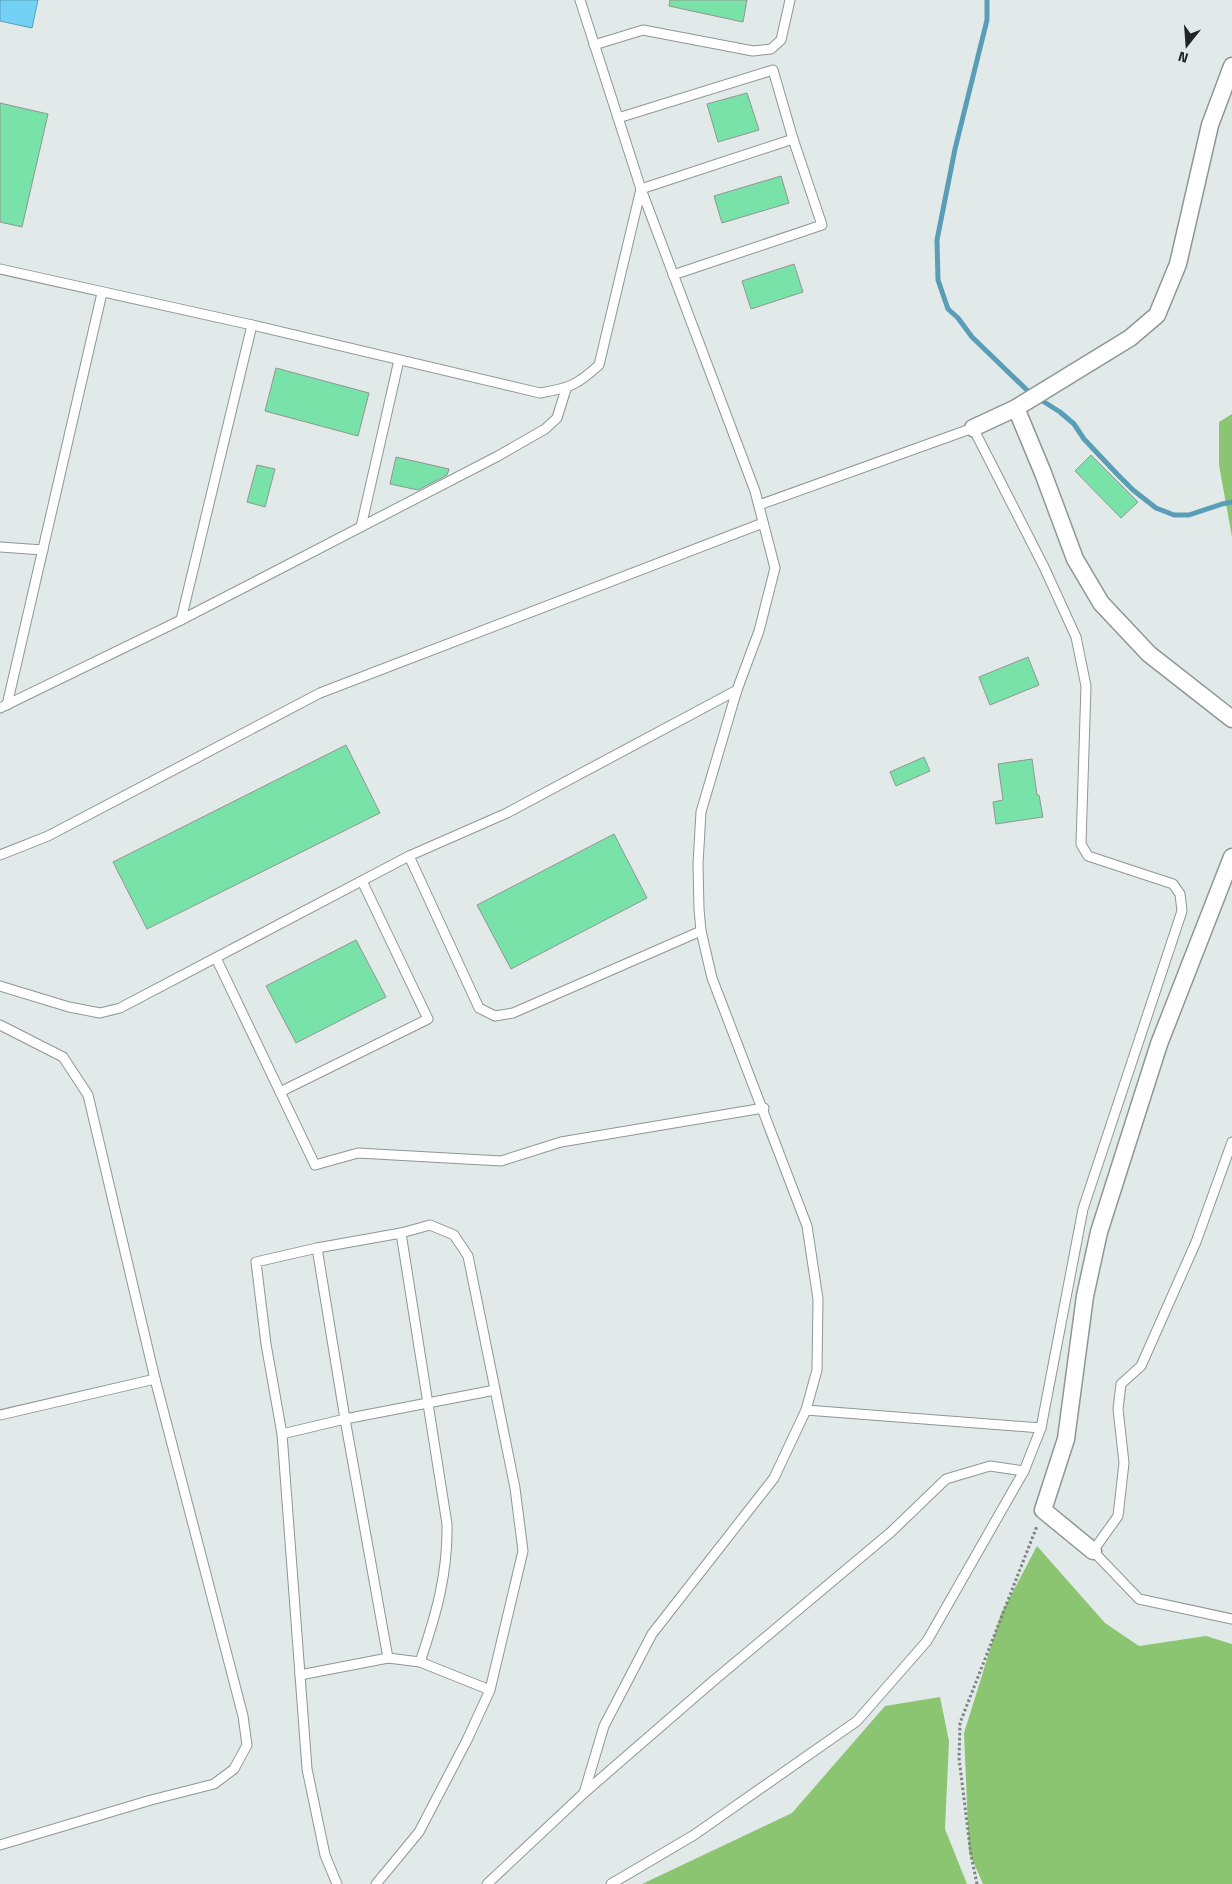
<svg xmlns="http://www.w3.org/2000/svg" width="1232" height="1884" viewBox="0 0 1232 1884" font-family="'Titillium Web',sans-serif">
<rect width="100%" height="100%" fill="#e1eae8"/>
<g fill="#8cc571">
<polygon points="1232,414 1232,537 1219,465 1219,422"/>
<polygon points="1037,1546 1105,1623 1139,1646 1206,1636 1232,1644 1232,1884 983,1884 969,1852 964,1733 1001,1614"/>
<polygon points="940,1697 949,1741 945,1829 967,1884 642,1884 792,1813 885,1706"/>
</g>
<polygon fill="#73d1f5" stroke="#5a9db6" points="0,0 38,0 32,28 0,21"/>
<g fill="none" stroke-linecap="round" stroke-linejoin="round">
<polyline stroke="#5a9db6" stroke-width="5" points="987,0 987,20 955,149 937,240 938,280 948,309 958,318 972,337 1030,393 1060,412 1074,424 1084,439 1118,475 1133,490 1156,508 1174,515 1189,515 1222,504 1232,502"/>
</g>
<g fill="#78e2a9" stroke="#909692">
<polygon points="670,0 747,0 743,22 669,6"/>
<polygon points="747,93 759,130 718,142 707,104"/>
<polygon points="0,103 48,114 22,227 0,222"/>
<polygon points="781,176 789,203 722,223 714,196"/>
<polygon points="794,264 803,292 751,309 742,281"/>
<polygon points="276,368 369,393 358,436 265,411"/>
<polygon points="1091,455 1138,502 1121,518 1075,471"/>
<polygon points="396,457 449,469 447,475 418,490 390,484"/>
<polygon points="257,465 275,469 265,507 247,502"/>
<polygon points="1028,657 1039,685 990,705 979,677"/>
<polygon points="346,745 380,813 147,929 113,862"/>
<polygon points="924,757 930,771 896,786 890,772"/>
<polygon points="1032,759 1037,795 1039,795 1043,817 996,824 993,802 1003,800 998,764"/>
<polygon points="614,834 647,898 511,969 477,905"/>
<polygon points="356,940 386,997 296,1043 266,986"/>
</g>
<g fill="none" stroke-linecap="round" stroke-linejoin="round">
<g stroke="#8e9795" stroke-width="11">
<g id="service">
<polyline points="580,0 641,189 755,491 775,568 759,631 737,690 701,812 698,864 699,909 701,931 712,978 807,1226 818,1299 817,1370 806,1410 774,1478 652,1634 604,1726 584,1793"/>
<polyline points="594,45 643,30 753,51 771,49 781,40 790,0"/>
<polyline points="618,118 773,70 793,139 641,189"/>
<path d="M 0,269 L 252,325 L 540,393 C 570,388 577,385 599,365 L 641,189"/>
<polyline points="673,275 822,225 793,139"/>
<polyline points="361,527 399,360"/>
<polyline points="0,547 43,550"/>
<polyline points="181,620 252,325"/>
<polyline points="7,705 102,293"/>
<polyline points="0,708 181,620 498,456 545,429 557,418 566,389"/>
<polyline points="0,855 48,836 320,693 763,523"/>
<polyline points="701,931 513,1013 495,1016 479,1008 409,856 507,813 737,690"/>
<polyline points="216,958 315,1165 358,1153 501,1161 561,1142 764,1108"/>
<polyline points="0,986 69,1007 100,1013 120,1008 409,856"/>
<polyline points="0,1025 63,1057 88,1095 155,1379 243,1716 247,1745 234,1769 214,1784 151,1800 0,1845"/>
<polyline points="280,1092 428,1019 362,881"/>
<polyline points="1232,1142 1196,1242 1141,1366 1121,1384 1118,1409 1124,1463 1118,1516 1093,1551 1139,1599 1232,1619"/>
<path d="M 401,1233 L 447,1524 C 448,1574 436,1615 420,1662"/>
<polyline points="317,1248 345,1419 388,1658"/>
<polyline points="806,1410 1041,1428"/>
<polyline points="0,1415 155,1379"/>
<polyline points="282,1434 345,1419 495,1390"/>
<polyline points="300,1675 307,1769 325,1855 337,1884"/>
<polyline points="376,1884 419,1832 467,1740 490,1690 523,1551 515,1488 468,1256 454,1235 430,1225 401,1233 317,1248 256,1262 266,1344 282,1434 300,1675 388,1658 420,1662 490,1690"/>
<polyline points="487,1884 584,1793 712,1682 891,1532 946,1479 990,1466 1024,1471"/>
<polyline points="611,1884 694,1835 857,1721 927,1641 1024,1471 1041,1428 1083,1209 1182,911 1180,894 1173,884 1088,856 1081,844 1086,686 1076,637 1044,567 973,428 759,505"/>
</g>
</g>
<g stroke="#8e9795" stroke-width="19">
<g id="minor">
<polyline points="1016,408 1043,473 1075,559 1101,603 1149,654 1232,719"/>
<polyline points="973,428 1016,408 1130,338 1157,315 1178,264 1210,125 1232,66"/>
<polyline points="1093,1551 1043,1510 1066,1439 1085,1296 1099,1232 1159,1044 1232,857"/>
</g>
</g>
<polyline stroke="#7c8281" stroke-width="3" stroke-dasharray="2.5 2.5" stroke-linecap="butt" points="977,1884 971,1855 959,1758 960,1723 1037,1526"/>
<use href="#service" stroke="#fff" stroke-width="9"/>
<use href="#minor" stroke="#fff" stroke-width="16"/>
</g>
<g transform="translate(1187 45) rotate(197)" stroke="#e1eae8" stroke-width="4" paint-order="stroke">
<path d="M0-4L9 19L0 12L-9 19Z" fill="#202423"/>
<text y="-8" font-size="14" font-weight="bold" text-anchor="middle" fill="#202423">N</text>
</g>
</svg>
